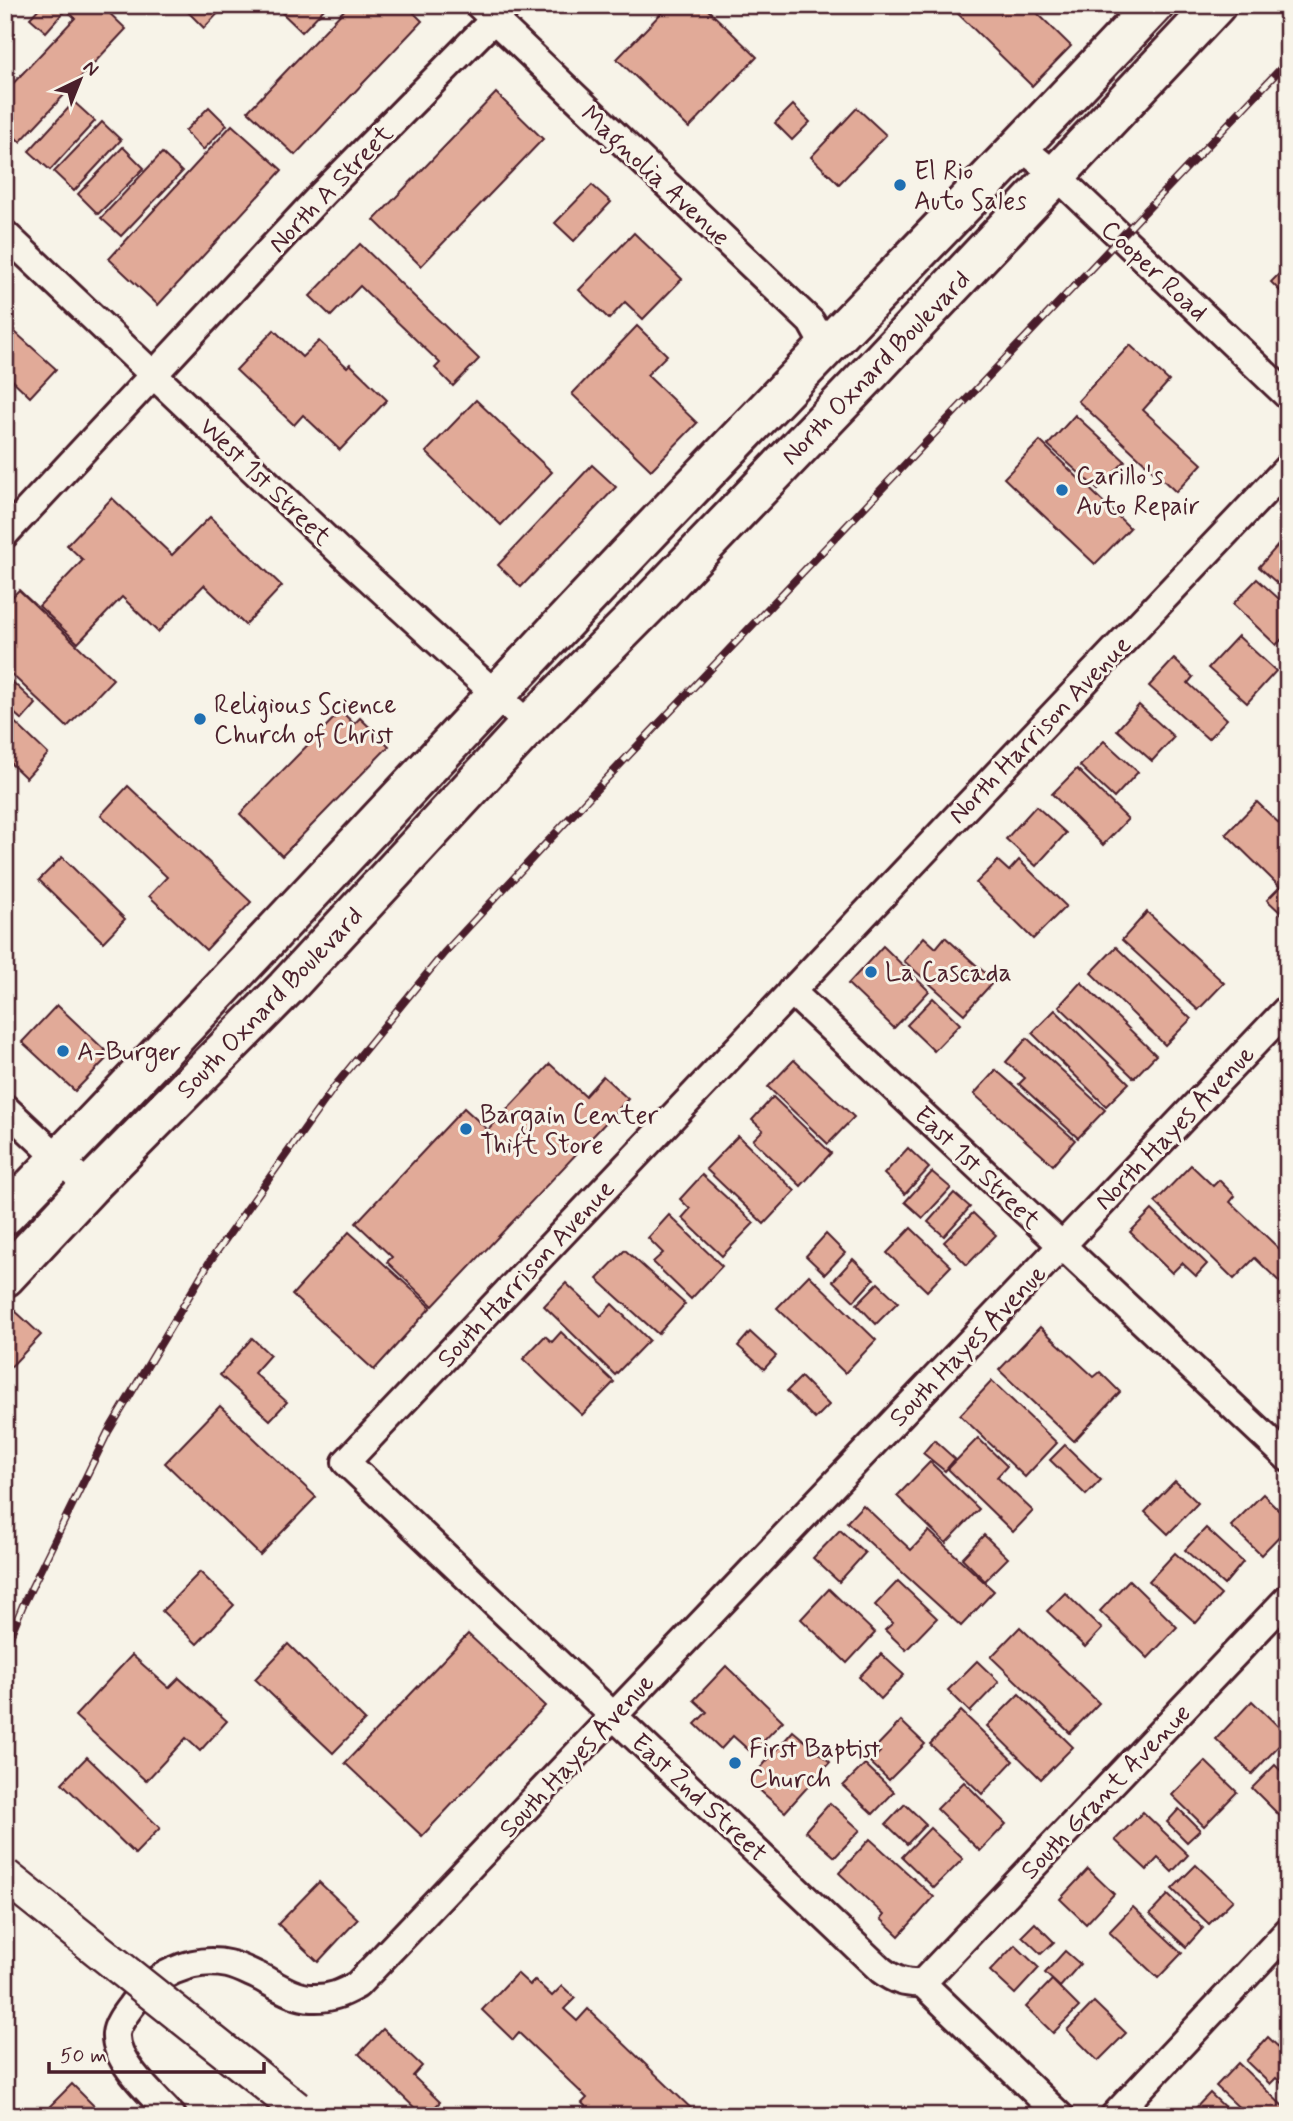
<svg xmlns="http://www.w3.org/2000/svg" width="1293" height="2121" viewBox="0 0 1293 2121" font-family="Mynerve,sans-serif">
<rect width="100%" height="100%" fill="#f7f3e8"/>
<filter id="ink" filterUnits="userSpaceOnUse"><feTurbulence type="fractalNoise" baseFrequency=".0143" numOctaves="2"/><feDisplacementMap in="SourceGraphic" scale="14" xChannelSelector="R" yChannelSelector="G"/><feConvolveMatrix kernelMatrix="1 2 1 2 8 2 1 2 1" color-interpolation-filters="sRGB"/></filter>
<g filter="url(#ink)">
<g fill="#e1aa98" stroke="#4a1f2b" stroke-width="2">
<polygon points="42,5 70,5 46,32 30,18"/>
<polygon points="78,5 101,5 126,29 20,142 5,127 5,92 75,18 70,13"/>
<polygon points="181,5 226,5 204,28"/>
<polygon points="274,5 328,5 302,32"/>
<polygon points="349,5 406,5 422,21 295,155 248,111"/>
<polygon points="669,5 703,5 757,57 689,128 617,59"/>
<polygon points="949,5 1029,5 1071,46 1032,86"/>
<polygon points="496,93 543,139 421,266 374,220"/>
<polygon points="74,102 95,121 50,170 29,151"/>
<polygon points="793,105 810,122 792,140 775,123"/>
<polygon points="209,107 227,125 203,150 185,131"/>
<polygon points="857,108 886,135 839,184 811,157"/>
<polygon points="102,122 121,140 74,191 54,172"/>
<polygon points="232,125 282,170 158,305 109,259"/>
<polygon points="123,147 144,168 98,214 78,194"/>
<polygon points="162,153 182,172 121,236 101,218"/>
<polygon points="592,185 611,202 574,241 555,223"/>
<polygon points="634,233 682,279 643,319 625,302 609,319 579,290"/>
<polygon points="360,244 479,359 453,386 435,368 440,363 360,286 331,316 310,296"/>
<polygon points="1288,265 1288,299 1271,282"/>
<polygon points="5,323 56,369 30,397 5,373"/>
<polygon points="637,326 667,355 647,375 697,423 651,470 572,394"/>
<polygon points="274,330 302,357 319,341 347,367 350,364 387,400 340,450 303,415 294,425 236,370"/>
<polygon points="1130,345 1169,381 1143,410 1202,464 1176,492 1078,401"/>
<polygon points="476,400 552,472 501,525 426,452"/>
<polygon points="1075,415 1125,461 1098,490 1048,445"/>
<polygon points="1040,441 1130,528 1095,564 1004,478"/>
<polygon points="592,465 616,487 521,587 498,565"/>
<polygon points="112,498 172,555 210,517 282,586 245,625 204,585 158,632 122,597 78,643 39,606 83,560 67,545"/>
<polygon points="1286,536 1288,537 1288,593 1259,567"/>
<polygon points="1257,579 1288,607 1288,633 1276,645 1233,604"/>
<polygon points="19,590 113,679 67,727 5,668 5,604"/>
<polygon points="1238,636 1276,671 1247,703 1208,668"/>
<polygon points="1174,659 1193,677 1188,683 1227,719 1208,739 1149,686"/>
<polygon points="5,675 36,704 22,720 5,705"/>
<polygon points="1139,705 1174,737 1152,761 1117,730"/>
<polygon points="341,711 354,724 360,718 389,746 282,856 240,814"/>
<polygon points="5,713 48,754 26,778 5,758"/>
<polygon points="1104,741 1138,772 1114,798 1080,766"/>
<polygon points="1077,769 1128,819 1103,845 1052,794"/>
<polygon points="128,786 251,902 206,950 149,896 167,877 101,815"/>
<polygon points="1257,802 1288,832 1288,909 1283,915 1267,900 1280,887 1226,834"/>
<polygon points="1036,806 1066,833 1036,866 1006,839"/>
<polygon points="62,857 125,919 103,942 39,880"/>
<polygon points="1019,860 1066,906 1033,939 976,883 998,861 1009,871"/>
<polygon points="1147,912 1224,983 1198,1010 1122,940"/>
<polygon points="924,937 936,948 945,937 994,981 964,1014 904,961"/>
<polygon points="883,946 929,991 894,1028 848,984"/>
<polygon points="1116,947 1191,1019 1165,1045 1091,973"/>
<polygon points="1081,982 1156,1055 1134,1078 1059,1006"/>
<polygon points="933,998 960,1024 934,1051 907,1025"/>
<polygon points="57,1005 110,1055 75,1091 22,1042"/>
<polygon points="1055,1010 1129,1083 1106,1106 1032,1033"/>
<polygon points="1027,1038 1105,1110 1078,1138 1019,1084 1025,1078 1006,1062"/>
<polygon points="794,1060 854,1117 828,1144 768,1087"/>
<polygon points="550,1064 585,1096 603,1076 628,1099 433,1306 387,1262 392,1257 356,1223 464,1108 488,1130"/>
<polygon points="996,1070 1075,1140 1053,1165 974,1094"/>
<polygon points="773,1097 831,1153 801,1186 753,1140 763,1130 752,1120"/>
<polygon points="738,1136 795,1191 764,1224 706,1169"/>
<polygon points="908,1148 929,1168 905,1194 884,1174"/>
<polygon points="1191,1165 1213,1186 1219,1180 1235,1196 1230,1202 1288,1257 1288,1286 1286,1288 1255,1258 1234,1279 1155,1202"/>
<polygon points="932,1172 951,1188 923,1218 905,1202"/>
<polygon points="702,1175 754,1223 722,1256 682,1218 690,1209 680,1199"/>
<polygon points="954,1193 970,1207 944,1236 928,1222"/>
<polygon points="1152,1210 1207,1264 1196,1276 1182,1263 1172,1273 1130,1232"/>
<polygon points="973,1213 996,1235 967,1265 944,1242"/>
<polygon points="669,1215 722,1266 691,1299 653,1262 663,1253 648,1238"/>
<polygon points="911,1228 951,1266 927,1291 887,1253"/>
<polygon points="349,1232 431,1307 374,1370 292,1295"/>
<polygon points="826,1234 845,1253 825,1274 806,1256"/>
<polygon points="625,1250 685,1304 658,1334 597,1279"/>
<polygon points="853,1259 874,1279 854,1301 833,1281"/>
<polygon points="809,1275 876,1340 845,1373 777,1308"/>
<polygon points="566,1283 601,1316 612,1304 649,1340 615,1375 544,1306"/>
<polygon points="878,1283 898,1302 876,1324 857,1304"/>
<polygon points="12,1308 41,1335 5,1373 5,1315"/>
<polygon points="1040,1327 1094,1377 1100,1372 1120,1392 1074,1441 999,1370"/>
<polygon points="561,1332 614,1382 582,1415 523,1359 545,1336 552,1342"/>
<polygon points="750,1332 776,1356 764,1369 738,1346"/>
<polygon points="252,1338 270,1355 254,1373 287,1402 270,1420 220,1375"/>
<polygon points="801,1377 829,1405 815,1419 787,1391"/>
<polygon points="992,1381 1057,1443 1025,1477 960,1415"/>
<polygon points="220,1406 316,1497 260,1555 165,1463"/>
<polygon points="978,1438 1007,1466 997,1477 1033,1511 1013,1532 948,1469"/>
<polygon points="934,1440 955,1459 945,1471 923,1453"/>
<polygon points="1065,1445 1101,1480 1086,1495 1050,1460"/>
<polygon points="930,1462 979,1509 946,1543 897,1496"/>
<polygon points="1175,1481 1198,1503 1168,1534 1145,1512"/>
<polygon points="1263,1494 1288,1519 1288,1527 1261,1555 1231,1526"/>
<polygon points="863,1505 911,1550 929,1531 994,1591 961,1626 847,1522"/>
<polygon points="1206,1528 1243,1562 1224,1585 1185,1550"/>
<polygon points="840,1530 865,1553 839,1582 813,1558"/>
<polygon points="984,1535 1008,1558 985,1581 962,1558"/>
<polygon points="1175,1553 1221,1595 1196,1623 1149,1581"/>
<polygon points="200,1572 234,1605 197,1644 162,1611"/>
<polygon points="1129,1580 1177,1627 1148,1658 1100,1611"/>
<polygon points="898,1581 937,1618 906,1650 885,1630 893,1623 875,1605"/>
<polygon points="829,1589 875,1633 847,1663 801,1619"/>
<polygon points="1065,1593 1102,1629 1085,1647 1047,1611"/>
<polygon points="1020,1627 1099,1703 1070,1733 991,1657"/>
<polygon points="468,1634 545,1706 422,1836 345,1763"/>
<polygon points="288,1644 365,1720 333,1753 255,1679"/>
<polygon points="881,1654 904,1675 881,1699 859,1677"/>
<polygon points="132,1655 169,1688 179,1678 227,1721 200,1751 186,1738 146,1781 75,1716"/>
<polygon points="977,1661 999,1682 970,1712 948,1690"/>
<polygon points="726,1666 783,1721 752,1753 733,1736 721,1749 695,1724 707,1712 694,1700"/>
<polygon points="1019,1694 1073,1747 1041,1779 987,1726"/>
<polygon points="1252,1701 1288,1736 1252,1774 1216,1739"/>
<polygon points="961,1711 1013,1761 982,1794 930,1744"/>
<polygon points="901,1721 925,1744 889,1780 870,1762 880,1752 875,1748"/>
<polygon points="793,1731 830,1762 785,1812 749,1781"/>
<polygon points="87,1757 160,1828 135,1854 62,1783"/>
<polygon points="1205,1761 1237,1792 1204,1826 1172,1795"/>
<polygon points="865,1764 894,1792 873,1814 843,1786"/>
<polygon points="1275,1765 1288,1778 1288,1824 1252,1788"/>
<polygon points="964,1782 1006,1824 980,1851 937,1809"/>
<polygon points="830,1803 860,1830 835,1857 805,1831"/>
<polygon points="905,1804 926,1824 907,1844 886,1824"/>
<polygon points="1179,1809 1200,1830 1187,1842 1167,1822"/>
<polygon points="1143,1812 1188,1855 1172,1872 1158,1858 1147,1870 1115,1840"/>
<polygon points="930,1828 963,1859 934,1888 902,1857"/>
<polygon points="870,1839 934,1897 899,1936 881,1919 884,1915 839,1873"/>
<polygon points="1196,1865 1233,1900 1209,1924 1172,1889"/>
<polygon points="1088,1869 1114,1894 1086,1924 1060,1899"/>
<polygon points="319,1882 358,1919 318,1962 278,1924"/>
<polygon points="1168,1895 1203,1928 1186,1947 1150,1914"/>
<polygon points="1133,1907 1182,1953 1158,1978 1109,1932"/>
<polygon points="1035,1923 1054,1942 1041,1954 1022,1936"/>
<polygon points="1015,1945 1039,1968 1015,1994 990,1971"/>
<polygon points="1065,1951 1080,1964 1060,1987 1045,1973"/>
<polygon points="517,1973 530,1985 535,1980 552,1996 562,1986 575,1998 564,2009 577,2021 588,2009 699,2116 595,2116 582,2103 587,2098 519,2033 513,2040 482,2010"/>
<polygon points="1052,1980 1079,2007 1053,2033 1026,2007"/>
<polygon points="1094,2002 1126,2033 1098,2061 1067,2030"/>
<polygon points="383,2029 422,2066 413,2076 440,2102 426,2116 423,2116 359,2054"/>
<polygon points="1268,2037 1288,2056 1288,2089 1276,2078 1270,2084 1246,2061"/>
<polygon points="1238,2063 1288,2111 1288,2116 1248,2116 1216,2086"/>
<polygon points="72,2084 104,2116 60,2116 50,2106"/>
<polygon points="1210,2093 1234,2116 1188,2116"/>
</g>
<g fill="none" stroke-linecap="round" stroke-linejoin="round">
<g stroke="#4a1f2b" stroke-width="32">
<g id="minor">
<polyline points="479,5 811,322 826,349"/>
<polyline points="1021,147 1057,176 1288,396"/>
<polyline points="5,234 337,549 529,725"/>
<polyline points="5,534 322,194 508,5"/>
<polyline points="791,991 1288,1458"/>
<polyline points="5,1108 89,1187"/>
<polyline points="922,1983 1288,1598"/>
<path d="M 172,2116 C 155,2097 114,2062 116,2034 C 117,2024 125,2014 131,2006 C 151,1976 192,1956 228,1964 C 238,1966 249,1972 258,1976 C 274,1984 294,1998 312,1998 C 330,1999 343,1993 357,1985 L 1288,1008"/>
<path d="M 1060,2116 L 922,1983 C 905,1984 894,1980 881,1970 L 346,1462 L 1288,467"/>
<polyline points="1114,2116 1288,1931"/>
</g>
</g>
<g stroke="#4a1f2b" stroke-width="44">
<g id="primary">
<path d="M 5,1215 C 186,1029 362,837 540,648 C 742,431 951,221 1154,5"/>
<polyline points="5,1277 89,1187 286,988 529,725 650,603 867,376 1216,5"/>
</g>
</g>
<use href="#minor" stroke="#f7f3e8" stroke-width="26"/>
<use href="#primary" stroke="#f7f3e8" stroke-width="38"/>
<g stroke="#4a1f2b" stroke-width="8">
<polyline id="rail" points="5,1648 23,1605 108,1432 210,1261 335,1086 444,953 592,794 1288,61"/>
</g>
<use href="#rail" stroke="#f7f3e8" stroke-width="5" stroke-dasharray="16" stroke-linecap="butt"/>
<g stroke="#4a1f2b" stroke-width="38" stroke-linecap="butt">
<polyline id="tertiary-bridge" points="5,1876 296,2108"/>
</g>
<use href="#tertiary-bridge" stroke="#f7f3e8" stroke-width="33"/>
</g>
</g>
<g fill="#1f6fb2" stroke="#f7f3e8" stroke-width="2.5">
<circle cx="900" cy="185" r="7"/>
<circle cx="1062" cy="490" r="7"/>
<circle cx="200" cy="719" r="7"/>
<circle cx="871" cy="972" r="7"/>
<circle cx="63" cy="1051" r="7"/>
<circle cx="466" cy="1129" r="7"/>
<circle cx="735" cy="1763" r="7"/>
</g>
<g text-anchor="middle" stroke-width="6" stroke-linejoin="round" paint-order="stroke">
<g font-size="26" fill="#4a1f2b" stroke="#f7f3e8" text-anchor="start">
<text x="914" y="179">El Rio<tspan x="914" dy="30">Auto Sales</tspan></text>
<text x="1076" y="484">Carillo's<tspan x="1076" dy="30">Auto Repair</tspan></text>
<text x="214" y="713">Religious Science<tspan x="214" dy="30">Church of Christ</tspan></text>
<text x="885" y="981">La Cascada</text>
<text x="77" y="1060">A-Burger</text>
<text x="480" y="1123">Bargain Center<tspan x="480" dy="30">Thift Store</tspan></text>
<text x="749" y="1757">First Baptist<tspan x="749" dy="30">Church</tspan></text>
</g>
<g font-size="26" fill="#4a1f2b" stroke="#f7f3e8">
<text transform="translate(656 175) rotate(43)" y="9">Magnolia Avenue</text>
<text transform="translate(330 188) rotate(-46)" y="9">North A Street</text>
<text transform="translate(1155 270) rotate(43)" y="9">Cooper Road</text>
<text transform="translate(875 367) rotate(-46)" y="9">North Oxnard Boulevard</text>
<text transform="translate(266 481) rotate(44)" y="9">West 1st Street</text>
<text transform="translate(1039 729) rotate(-46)" y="9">North Harrison Avenue</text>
<text transform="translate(269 1002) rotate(-46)" y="9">South Oxnard Boulevard</text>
<text transform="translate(1174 1127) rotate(-46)" y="9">North Hayes Avenue</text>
<text transform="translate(978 1167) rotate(44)" y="9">East 1st Street</text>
<text transform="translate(525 1273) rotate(-47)" y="9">South Harrison Avenue</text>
<text transform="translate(967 1345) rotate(-46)" y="9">South Hayes Avenue</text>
<text transform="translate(576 1755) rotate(-47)" y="9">South Hayes Avenue</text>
<text transform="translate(1105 1791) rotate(-46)" y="9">South Grant Avenue</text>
<text transform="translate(700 1797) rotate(43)" y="9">East 2nd Street</text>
</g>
</g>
<rect width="1293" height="2121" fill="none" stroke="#f7f3e8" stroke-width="28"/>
<rect x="14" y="14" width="1265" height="2093" fill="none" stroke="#4a1f2b" stroke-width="2.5" filter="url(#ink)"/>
<g transform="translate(80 80) rotate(43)" stroke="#f7f3e8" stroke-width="5" paint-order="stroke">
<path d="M0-5L12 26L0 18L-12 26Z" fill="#4a1f2b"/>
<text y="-10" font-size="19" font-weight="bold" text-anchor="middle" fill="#4a1f2b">N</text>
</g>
<path d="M49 2062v10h215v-10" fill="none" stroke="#4a1f2b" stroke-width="3.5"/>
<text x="60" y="2062" font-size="21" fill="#4a1f2b" stroke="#f7f3e8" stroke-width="5" paint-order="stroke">50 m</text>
</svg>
